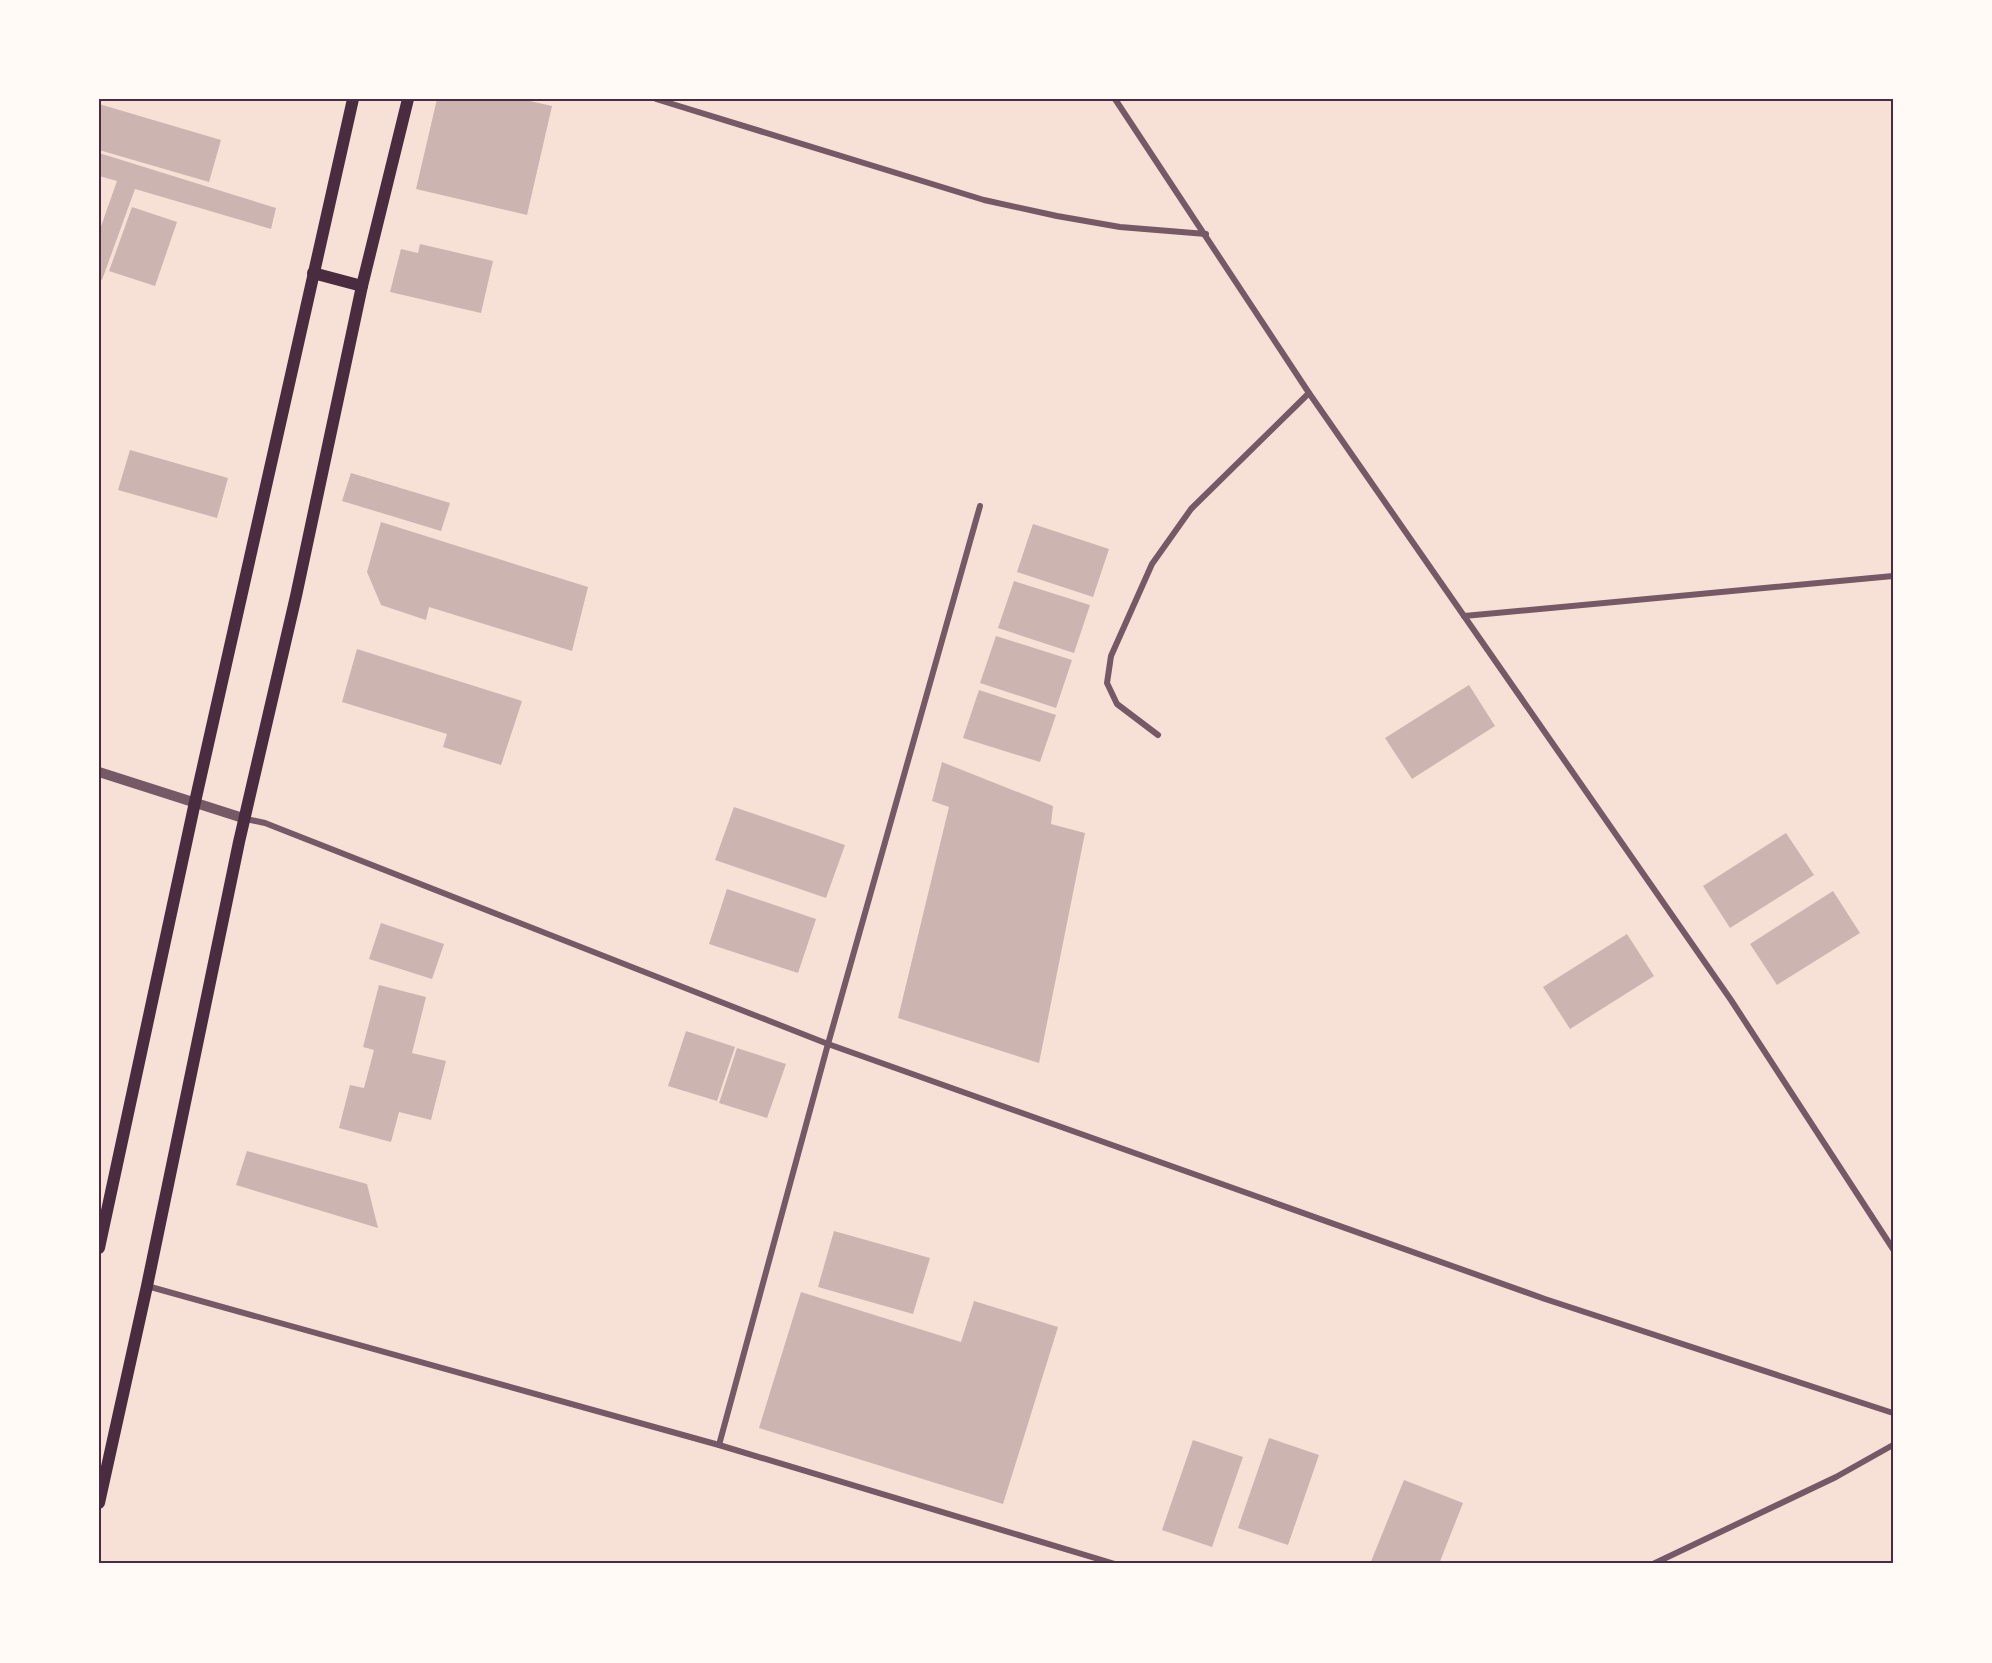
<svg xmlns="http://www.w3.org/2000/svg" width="1992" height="1663" viewBox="0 0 1992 1663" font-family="'IBM Plex Sans',sans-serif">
<rect width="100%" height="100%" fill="#f7e1d7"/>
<g fill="#ccb4b1">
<polygon points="437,99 521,99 552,106 527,215 416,189"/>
<polygon points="99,104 221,140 209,182 99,150"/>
<polygon points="99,153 276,208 271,229 135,189 102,280 99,278 99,232 117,181 99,176"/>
<polygon points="132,207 177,222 155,286 109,271"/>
<polygon points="420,244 493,261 481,313 390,292 401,249 418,253"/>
<polygon points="130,450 228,478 217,518 118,490"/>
<polygon points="351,473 450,503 441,531 342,501"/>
<polygon points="381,522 588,587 572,651 429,607 426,620 381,605 367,572"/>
<polygon points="1033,524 1109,549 1093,597 1017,572"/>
<polygon points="1014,581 1090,605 1074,653 998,628"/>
<polygon points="996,636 1072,660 1056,708 980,683"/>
<polygon points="357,649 522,701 501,765 443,747 447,734 342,702"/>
<polygon points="1469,685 1495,726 1412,779 1385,738"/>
<polygon points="979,690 1056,715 1040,762 963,738"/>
<polygon points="942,762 1053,806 1051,824 1085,833 1039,1063 898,1018 949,807 932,801"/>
<polygon points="734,807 845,845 826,898 715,860"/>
<polygon points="1786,833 1814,875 1730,928 1703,886"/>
<polygon points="727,889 816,919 798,973 709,944"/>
<polygon points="1833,891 1860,933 1777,985 1750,944"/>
<polygon points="381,923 444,944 432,979 369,959"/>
<polygon points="1627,934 1654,976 1570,1029 1543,987"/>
<polygon points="379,985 426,997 412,1053 446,1061 431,1120 399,1112 391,1142 339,1128 350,1085 364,1088 374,1050 363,1047"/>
<polygon points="686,1031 735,1047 717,1101 668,1086"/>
<polygon points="737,1048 786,1064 767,1118 719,1103"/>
<polygon points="247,1151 367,1184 378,1228 236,1185"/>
<polygon points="834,1231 930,1258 913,1314 818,1287"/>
<polygon points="801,1292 961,1342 974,1301 1058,1327 1003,1504 759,1428"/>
<polygon points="1269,1438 1319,1455 1288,1545 1238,1528"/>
<polygon points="1193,1440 1243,1457 1212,1547 1162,1530"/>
<polygon points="1404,1480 1463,1503 1439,1564 1370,1564"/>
</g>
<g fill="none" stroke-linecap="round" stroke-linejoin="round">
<g stroke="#755966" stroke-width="6">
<polyline points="656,99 984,200 1057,216 1120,227 1206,234"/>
<polyline points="1115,99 1309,393 1731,1000 1893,1249"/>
<polyline points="1464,616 1893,576"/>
<polyline points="1158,735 1117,704 1107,683 1111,656 1152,564 1191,509 1309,393"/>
<polyline points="246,819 265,823 828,1044 1545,1299 1893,1413"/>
<polyline points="147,1286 719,1445 1115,1564"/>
<polyline points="719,1445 828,1044 980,506"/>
<polyline points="1653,1564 1836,1477 1893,1445"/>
</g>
<polyline stroke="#755966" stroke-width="10" points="99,772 246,819"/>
<g stroke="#4a2c40" stroke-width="12">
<polyline points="313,273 362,286"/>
<polyline points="99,1248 195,802 353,99"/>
<polyline points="99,1503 147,1286 239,842 296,596 362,286 408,99"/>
</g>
</g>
<rect width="1992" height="1663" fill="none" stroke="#fffaf5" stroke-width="201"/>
<rect x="100" y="100" width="1792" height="1462" fill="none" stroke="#4a2c40" stroke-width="2"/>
</svg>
